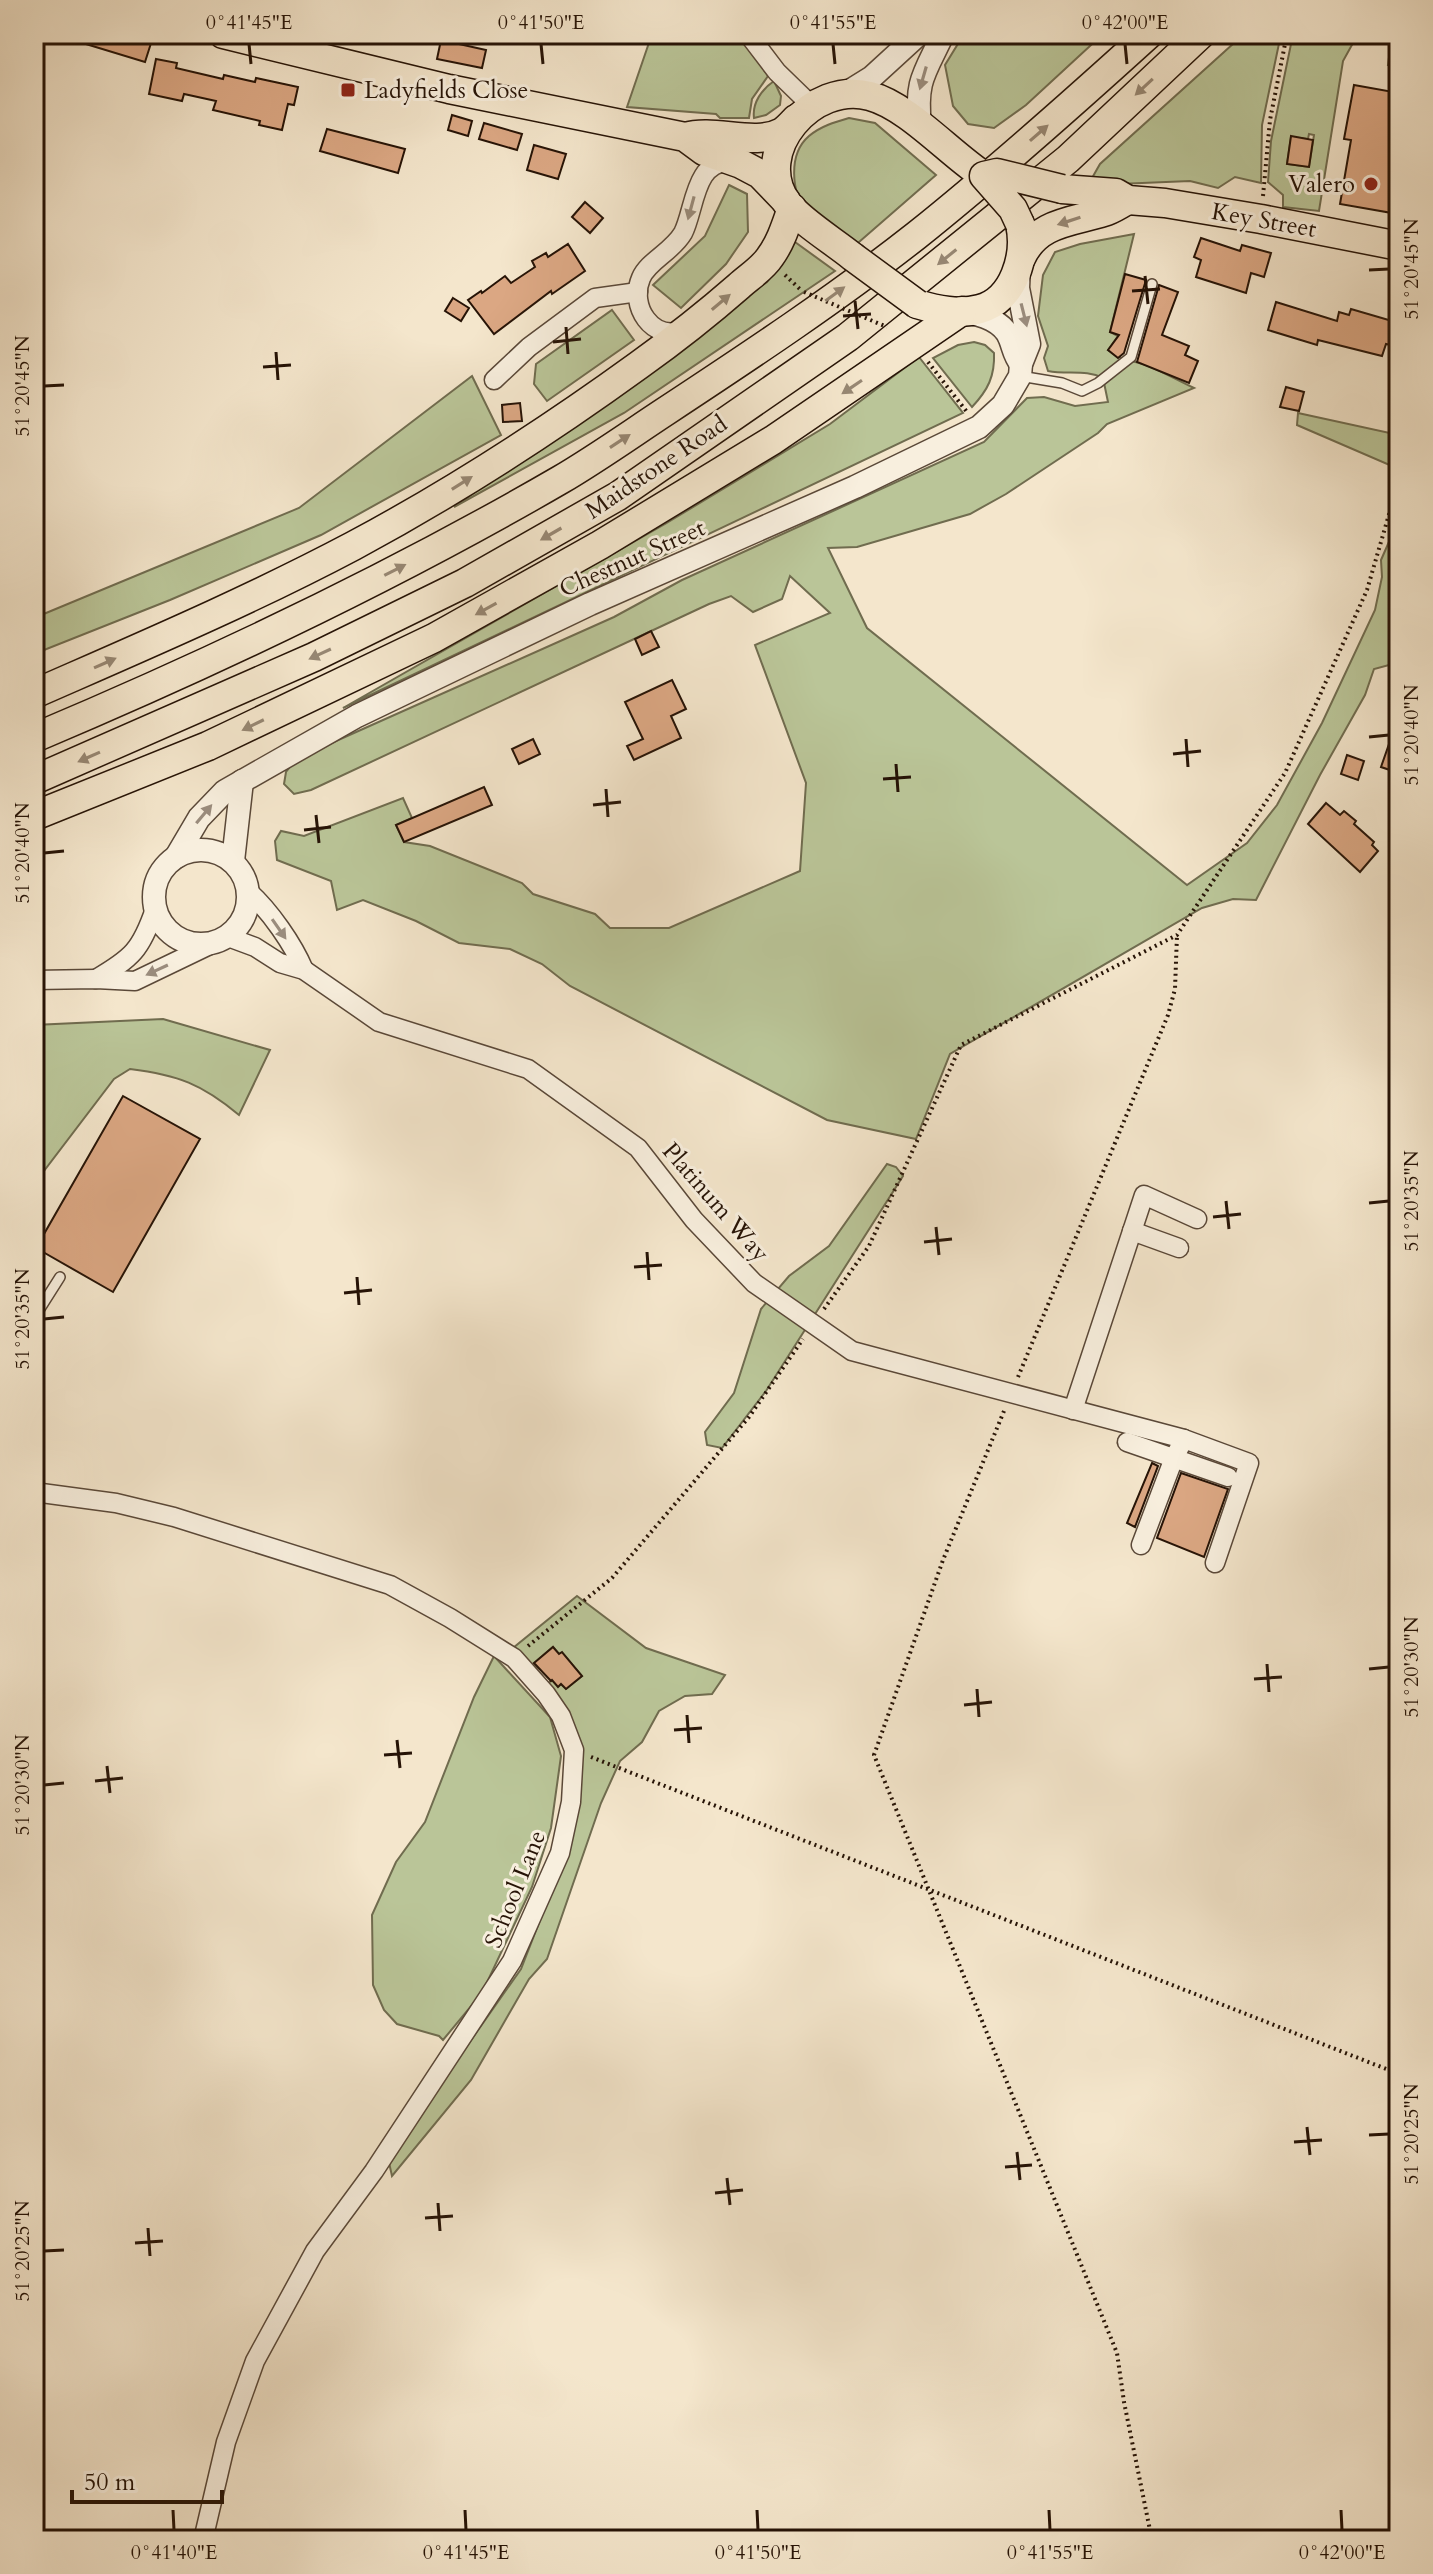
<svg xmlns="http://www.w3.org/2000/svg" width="1433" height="2574" viewBox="0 0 1433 2574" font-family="Cardo,serif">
<rect width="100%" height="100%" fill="#f4e6cc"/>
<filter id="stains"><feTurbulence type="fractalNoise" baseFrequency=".0025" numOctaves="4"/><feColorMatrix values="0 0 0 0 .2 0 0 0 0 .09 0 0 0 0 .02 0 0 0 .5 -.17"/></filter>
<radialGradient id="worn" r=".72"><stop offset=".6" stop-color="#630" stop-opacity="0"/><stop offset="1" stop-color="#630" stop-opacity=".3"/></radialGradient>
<g fill="#bac598" stroke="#706c4f" stroke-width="2" fill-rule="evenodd">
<polygon points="652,34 740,34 768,76 752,99 749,118 720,118 716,114 627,107"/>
<polygon points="964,34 1103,34 1026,105 994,128 968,124 953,106 945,65"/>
<polygon points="1244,34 1281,34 1262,125 1261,183 1235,177 1218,188 1190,181 1118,184 1092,178 1100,164"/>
<path d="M 1295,34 L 1358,34 L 1343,61 L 1319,211 L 1283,207 L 1283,195 L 1268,182 L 1271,141 L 1291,44 ZM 1309,134 L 1314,135 L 1309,167 L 1287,164 L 1291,137 L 1308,139 Z"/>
<polygon points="1392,34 1399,34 1399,66 1388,65"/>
<path d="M 774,81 L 781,96 L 780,105 L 766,115 L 754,118 C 752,103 762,89 774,81 Z"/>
<path d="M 849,118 L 875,123 L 936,175 L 851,249 C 837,238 818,226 807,212 C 791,192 788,154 809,136 C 821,126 835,122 849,118 Z"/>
<polygon points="729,185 747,194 748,232 726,264 681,308 653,285 705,236"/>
<path d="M 1134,234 L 1110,332 L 1118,336 L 1108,350 C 1123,362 1134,360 1151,367 C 1165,373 1179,381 1194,388 L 1107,424 L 1098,433 L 1006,494 L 970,514 L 857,547 L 828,548 L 867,628 L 1187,885 L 1247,843 L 1277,805 L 1322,723 L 1375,610 L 1382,577 L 1381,560 L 1399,519 L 1399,665 L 1389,665 L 1374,669 L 1365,695 L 1320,775 L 1256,900 L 1233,899 L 1202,908 L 950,1054 L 916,1139 L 827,1120 L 570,986 L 542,964 L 510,949 L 459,943 L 416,921 L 363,900 L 337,910 L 331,881 L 277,860 L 275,841 L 281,831 L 304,836 L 403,798 L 412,818 L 396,825 L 404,842 L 430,846 L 522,883 L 533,894 L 595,914 L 610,928 L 669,928 L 800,871 L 806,783 L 755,645 L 830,613 L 790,576 L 782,599 L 753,612 L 731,596 L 709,604 L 311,790 L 294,794 L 284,784 L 286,772 L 293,763 L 336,741 L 614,617 L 682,580 L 984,442 L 1027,398 L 1044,397 L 1075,406 L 1108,402 L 1103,378 C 1086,369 1067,375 1048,371 L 1044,358 L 1048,346 L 1038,316 L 1043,275 L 1055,252 L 1080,244 Z"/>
<polygon points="795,242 835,271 624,413 454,507 767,282"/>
<polygon points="612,310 634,340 547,401 534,384 536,364"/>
<path d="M 974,342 L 985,345 L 994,353 C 995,376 988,390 972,407 L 933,358 L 958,345 Z"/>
<polygon points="919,357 963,413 343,708 665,524 830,424"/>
<polygon points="472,376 501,435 321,535 170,600 34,654 34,618 299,508"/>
<polygon points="1298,413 1399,435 1399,485 1392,466 1297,425"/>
<path d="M 163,1019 L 270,1050 L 239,1115 C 202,1084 178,1075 130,1069 L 114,1079 L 34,1184 L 34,1025 Z"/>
<polygon points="887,1164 896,1167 903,1176 766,1391 722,1448 707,1445 705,1432 734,1393 761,1309 789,1276 829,1246"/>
<path d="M 577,1596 L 646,1648 L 725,1675 L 712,1694 L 685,1696 L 659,1711 L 642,1742 L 620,1761 L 601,1803 L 547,1959 L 529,1979 L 471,2080 L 392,2176 L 388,2158 L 521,1969 L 565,1856 L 582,1751 L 513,1648 ZM 553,1647 L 559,1654 L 562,1653 L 582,1676 L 566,1689 L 561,1684 L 558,1686 L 552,1680 L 548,1683 L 533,1664 Z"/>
<polygon points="494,1656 550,1717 561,1756 551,1828 532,1887 482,1993 443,2040 439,2036 397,2024 384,2010 373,1985 372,1915 396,1862 425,1822 474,1697"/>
</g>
<g fill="#dba783" stroke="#261306" stroke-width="2">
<polygon points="66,34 130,34 152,40 145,62 66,38"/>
<polygon points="441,40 486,50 482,68 437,59"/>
<polygon points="156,59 177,63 176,68 223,79 224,75 255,82 256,78 298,87 294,105 288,104 282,130 259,125 260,121 213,110 216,101 184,94 182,101 149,94"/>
<polygon points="1354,85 1399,93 1399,138 1394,163 1399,164 1399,206 1394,205 1392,213 1340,204 1351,140 1344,139"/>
<polygon points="452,115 472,121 468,136 448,130"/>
<polygon points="484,123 522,134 517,150 479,139"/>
<polygon points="327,129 405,149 398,173 320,151"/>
<polygon points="1291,136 1313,140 1309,167 1287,164"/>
<polygon points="534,145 566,154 558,179 527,170"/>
<polygon points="585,202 603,218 590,233 572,217"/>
<polygon points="1201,238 1240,251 1242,245 1271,253 1264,277 1251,273 1246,293 1196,277 1201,260 1194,257"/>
<polygon points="568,244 585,271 552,294 551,291 494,334 468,300 481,291 482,293 505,276 511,283 535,267 532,261 546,253 548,257"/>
<polygon points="1125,274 1146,280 1124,353 1118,358 1108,350 1119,335 1110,332"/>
<polygon points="1159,285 1178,292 1162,335 1189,346 1185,355 1198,361 1189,383 1137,362"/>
<polygon points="453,298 469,308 461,321 445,311"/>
<polygon points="1276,302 1337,321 1339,312 1349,315 1351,309 1399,323 1399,347 1386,344 1382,356 1318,340 1317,345 1268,330"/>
<polygon points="1286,387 1304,392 1299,411 1280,407"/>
<polygon points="520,403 522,421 503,422 502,405"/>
<polygon points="651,631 659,647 642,655 635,639"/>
<polygon points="672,680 686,709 671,716 681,738 634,760 627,746 643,739 625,702"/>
<polygon points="1396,724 1399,724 1399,773 1381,767"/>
<polygon points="533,739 540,754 519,764 512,749"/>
<polygon points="1347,755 1364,761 1358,780 1341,774"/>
<polygon points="484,787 492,805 404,842 396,825"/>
<polygon points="1326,803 1340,815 1344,811 1356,821 1354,824 1374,842 1372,845 1378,851 1360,872 1308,824"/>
<polygon points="123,1096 200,1139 113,1292 36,1248"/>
<polygon points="1152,1463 1158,1466 1135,1527 1127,1523"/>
<polygon points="1181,1473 1228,1489 1204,1557 1157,1538"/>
<polygon points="553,1647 559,1654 562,1652 582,1676 566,1689 561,1684 558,1687 552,1680 551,1681 534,1663"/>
</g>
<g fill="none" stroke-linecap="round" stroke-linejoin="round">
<g stroke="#5a4838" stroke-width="12">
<g id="service">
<polyline points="1020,376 1062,383 1082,391 1098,383 1131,357 1152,284"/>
<polyline points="34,1318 60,1277"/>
</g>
</g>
<g stroke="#5a4838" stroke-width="21">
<g id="minor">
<polyline points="748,34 777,72 812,106"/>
<path d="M 684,330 C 652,342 629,306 641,278 C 648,261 672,252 683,233 C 695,210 694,159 731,162"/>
<polyline points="494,380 529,347 595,298 638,292"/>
<path d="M 249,892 C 270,911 293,944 304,970"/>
<polyline points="228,937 255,947 280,963 304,970 379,1022 528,1069 638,1148 694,1220 754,1283 852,1351 1184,1439 1249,1463 1215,1563"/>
<path d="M 96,979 C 132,958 141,950 155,909"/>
<polyline points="34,980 96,979 135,981 214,943"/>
<polyline points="1132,1231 1179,1248"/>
<polyline points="1073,1410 1144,1195 1197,1219"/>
<polyline points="1127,1442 1228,1477"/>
<polyline points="34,1492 116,1503 174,1517 390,1585 450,1618 514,1658 546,1694 561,1716 574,1750 571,1802 560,1853 512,1961 374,2171 315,2251 255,2361 226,2442 203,2540"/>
<polyline points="1141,1545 1174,1458 1184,1439"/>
</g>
</g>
<g stroke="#5a4838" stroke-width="25">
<g id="tertiary">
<polyline points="843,95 872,77 919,34"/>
<path d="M 920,125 C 915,80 925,73 943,34"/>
<path d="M 965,312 C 982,314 1004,322 1010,339 C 1014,349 1014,355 1021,364"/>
<circle cx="201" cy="897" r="47"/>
<polyline points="176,857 199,818 225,791 357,716 590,604 855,487 979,427 1003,405 1020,376 1021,364 1029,344 1018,288 1019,266"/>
<polyline points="233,861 242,781"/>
</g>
</g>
<g stroke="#261306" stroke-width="31">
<g id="primary">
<polyline points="223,34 449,89 685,137 704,151 741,164 760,174 786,201"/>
<path d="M 686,137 C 714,128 755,147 782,132 C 787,129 792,123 796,119"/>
<polyline points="1062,189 1116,193 1128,200 1165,203 1261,219 1399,246"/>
<path d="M 853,257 C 836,243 799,220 787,203 C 750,151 813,80 870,96 C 908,106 950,154 984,176"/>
<path d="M 1021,258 C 1037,222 1072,222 1104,212 C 1112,210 1120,204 1128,200"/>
<path d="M 917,304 C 937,310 959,315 980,309 C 1014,300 1027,255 1020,224"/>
</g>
</g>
<g stroke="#261306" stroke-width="31">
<g id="trunk">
<path d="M 34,694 C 141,647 249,601 353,546 C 452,493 548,431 639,365 C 674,340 707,314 739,286 C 749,277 763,268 770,257 C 781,242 786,225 792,208"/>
<path d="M 34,738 C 214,662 391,578 560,480 C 596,459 631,434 666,411 C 751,355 837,298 917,235 C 997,171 1073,103 1149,34"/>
<polyline points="34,780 314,657 465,583 618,496 848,337 1068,159 1201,34"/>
<polyline points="34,816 208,746 434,638 600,545 773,440 962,311"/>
</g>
</g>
<g stroke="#261306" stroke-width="4" stroke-dasharray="2 4" stroke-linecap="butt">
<polyline points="1263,196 1270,120 1287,34"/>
<polyline points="785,275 802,291"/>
<polyline points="928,362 967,412"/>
<polyline points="824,1309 869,1246 961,1045 1177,935 1285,773 1367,590 1399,480"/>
<polyline points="1018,1377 1168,1015 1175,989 1177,935"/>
<polyline points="1004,1411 943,1560 874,1755 1117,2353 1124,2402 1152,2540"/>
<polyline points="528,1646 612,1578 749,1417 803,1339"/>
<polyline points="591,1757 1399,2074"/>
</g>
<use href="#service" stroke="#f8efde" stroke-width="9"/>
<use href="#minor" stroke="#f8efde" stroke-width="18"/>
<use href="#tertiary" stroke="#f8efde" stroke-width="22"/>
<use href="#primary" stroke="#f4e6cc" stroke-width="28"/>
<use href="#trunk" stroke="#f4e6cc" stroke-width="28"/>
<g stroke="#261306" stroke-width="31" stroke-linecap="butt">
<g id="primary-bridge">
<polyline points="1020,224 1013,209 984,176 997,173 1062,189"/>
<polyline points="853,257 917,304"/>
</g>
</g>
<polyline stroke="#261306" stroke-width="4" stroke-dasharray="2 4" stroke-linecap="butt" points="804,292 887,327"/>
<use href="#primary-bridge" stroke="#f4e6cc" stroke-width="28"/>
</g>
<defs><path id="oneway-solid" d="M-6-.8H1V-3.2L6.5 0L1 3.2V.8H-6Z" transform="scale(2)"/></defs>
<g fill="#9a8c7d">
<use href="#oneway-solid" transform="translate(923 78) rotate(106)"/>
<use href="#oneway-solid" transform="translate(691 208) rotate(105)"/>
<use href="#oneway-solid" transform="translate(1024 315) rotate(76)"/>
<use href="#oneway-solid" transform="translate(204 814) rotate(-50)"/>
<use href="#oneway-solid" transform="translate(279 929) rotate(55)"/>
<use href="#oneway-solid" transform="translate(157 970) rotate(155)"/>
</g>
<g fill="#978773">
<use href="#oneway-solid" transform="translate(1144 87) rotate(137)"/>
<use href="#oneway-solid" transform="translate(1039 133) rotate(-41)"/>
<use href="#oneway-solid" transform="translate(1069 221) rotate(162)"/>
<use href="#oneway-solid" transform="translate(947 257) rotate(141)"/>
<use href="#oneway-solid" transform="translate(835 294) rotate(-36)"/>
<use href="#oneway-solid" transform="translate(721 302) rotate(-40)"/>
<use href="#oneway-solid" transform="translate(852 387) rotate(146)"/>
<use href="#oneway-solid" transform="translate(620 441) rotate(-33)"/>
<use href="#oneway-solid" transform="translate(462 483) rotate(-32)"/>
<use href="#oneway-solid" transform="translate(551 534) rotate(150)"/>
<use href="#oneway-solid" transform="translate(395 570) rotate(-27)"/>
<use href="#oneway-solid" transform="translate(486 609) rotate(151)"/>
<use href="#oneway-solid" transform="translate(320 654) rotate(155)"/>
<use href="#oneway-solid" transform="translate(105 663) rotate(-24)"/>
<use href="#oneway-solid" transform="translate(253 725) rotate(154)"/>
<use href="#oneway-solid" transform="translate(89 757) rotate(156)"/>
</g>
<path fill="none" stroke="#261306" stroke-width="3" d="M 249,44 L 251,64M 541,44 L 543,64M 833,44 L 835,64M 1125,44 L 1127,64M 1369,270 L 1389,269M 1145,276 L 1148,304M 1132,291 L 1160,289M 855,301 L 858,329M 843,316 L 871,314M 566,327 L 568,354M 553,342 L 581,339M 276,352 L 278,380M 263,367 L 291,365M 44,386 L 64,385M 1369,737 L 1389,735M 1186,739 L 1188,767M 1173,754 L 1201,751M 896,764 L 898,792M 883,779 L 911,777M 606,789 L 608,817M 593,805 L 621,802M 316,815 L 319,843M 304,830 L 331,827M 44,853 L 64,851M 1226,1201 L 1229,1229M 1369,1203 L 1389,1201M 1213,1217 L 1241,1214M 936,1227 L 939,1255M 924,1242 L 952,1239M 647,1252 L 649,1280M 634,1267 L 662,1265M 357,1277 L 359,1305M 344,1293 L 372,1290M 44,1319 L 64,1317M 1267,1664 L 1269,1692M 1369,1669 L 1389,1667M 1254,1679 L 1282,1677M 977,1689 L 979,1717M 964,1705 L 992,1702M 687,1715 L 689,1743M 674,1730 L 702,1728M 397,1740 L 400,1768M 384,1755 L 412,1753M 107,1766 L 110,1793M 95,1781 L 123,1778M 44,1785 L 64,1783M 1307,2127 L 1310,2155M 1369,2135 L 1389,2134M 1294,2142 L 1322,2140M 1017,2152 L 1020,2180M 1005,2167 L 1032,2165M 727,2178 L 730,2205M 715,2193 L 743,2190M 438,2203 L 440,2231M 425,2218 L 453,2216M 148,2228 L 150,2256M 135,2243 L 163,2241M 44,2251 L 64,2250M 173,2510 L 174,2530M 465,2510 L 466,2530M 757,2510 L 758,2530M 1049,2510 L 1050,2530M 1341,2510 L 1342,2530"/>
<g fill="#8f2418" stroke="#f8efde" stroke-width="3">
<rect x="340" y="82" width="16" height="16" rx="4"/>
<circle cx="1371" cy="184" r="8"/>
</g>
<g text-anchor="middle" stroke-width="6" stroke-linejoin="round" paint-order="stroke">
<g font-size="24" fill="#261306" stroke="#f8efde" text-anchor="start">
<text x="364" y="98">Ladyfields Close</text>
<text x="1355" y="192" text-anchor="end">Valero</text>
</g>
<g font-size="24" fill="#261306" stroke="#f8efde">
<text transform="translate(1264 220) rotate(10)" y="8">Key Street</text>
<text transform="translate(656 467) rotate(-34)" y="8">Maidstone Road</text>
<text transform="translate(632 558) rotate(-24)" y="8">Chestnut Street</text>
<text transform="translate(716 1202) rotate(49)" y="8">Platinum Way</text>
<text transform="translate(515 1889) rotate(-68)" y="8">School Lane</text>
</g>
</g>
<rect width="1433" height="2574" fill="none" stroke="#f4e6cc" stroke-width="88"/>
<path d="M72 2490v12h150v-12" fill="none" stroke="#261306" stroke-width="4"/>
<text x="84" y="2490" font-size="24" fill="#261306" stroke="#f8efde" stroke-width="6" paint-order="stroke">50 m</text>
<rect x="44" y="44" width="1345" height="2486" fill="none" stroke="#261306" stroke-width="3"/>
<g font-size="20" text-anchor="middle" fill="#261306">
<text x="249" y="29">0°41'45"E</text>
<text x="541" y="29">0°41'50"E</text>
<text x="833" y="29">0°41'55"E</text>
<text x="1125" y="29">0°42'00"E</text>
<text transform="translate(1411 269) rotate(-90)" y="7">51°20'45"N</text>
<text transform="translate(22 386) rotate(-90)" y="7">51°20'45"N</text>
<text transform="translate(1411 735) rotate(-90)" y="7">51°20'40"N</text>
<text transform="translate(22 853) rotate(-90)" y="7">51°20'40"N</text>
<text transform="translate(1411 1201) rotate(-90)" y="7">51°20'35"N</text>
<text transform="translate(22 1319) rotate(-90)" y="7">51°20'35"N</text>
<text transform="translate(1411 1667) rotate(-90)" y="7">51°20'30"N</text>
<text transform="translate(22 1785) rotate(-90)" y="7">51°20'30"N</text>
<text transform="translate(1411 2134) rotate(-90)" y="7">51°20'25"N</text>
<text transform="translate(22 2251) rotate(-90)" y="7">51°20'25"N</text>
<text x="174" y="2559">0°41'40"E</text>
<text x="466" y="2559">0°41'45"E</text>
<text x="758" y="2559">0°41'50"E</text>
<text x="1050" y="2559">0°41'55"E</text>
<text x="1342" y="2559">0°42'00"E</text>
</g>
<rect width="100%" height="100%" filter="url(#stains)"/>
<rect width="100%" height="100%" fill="url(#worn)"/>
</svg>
